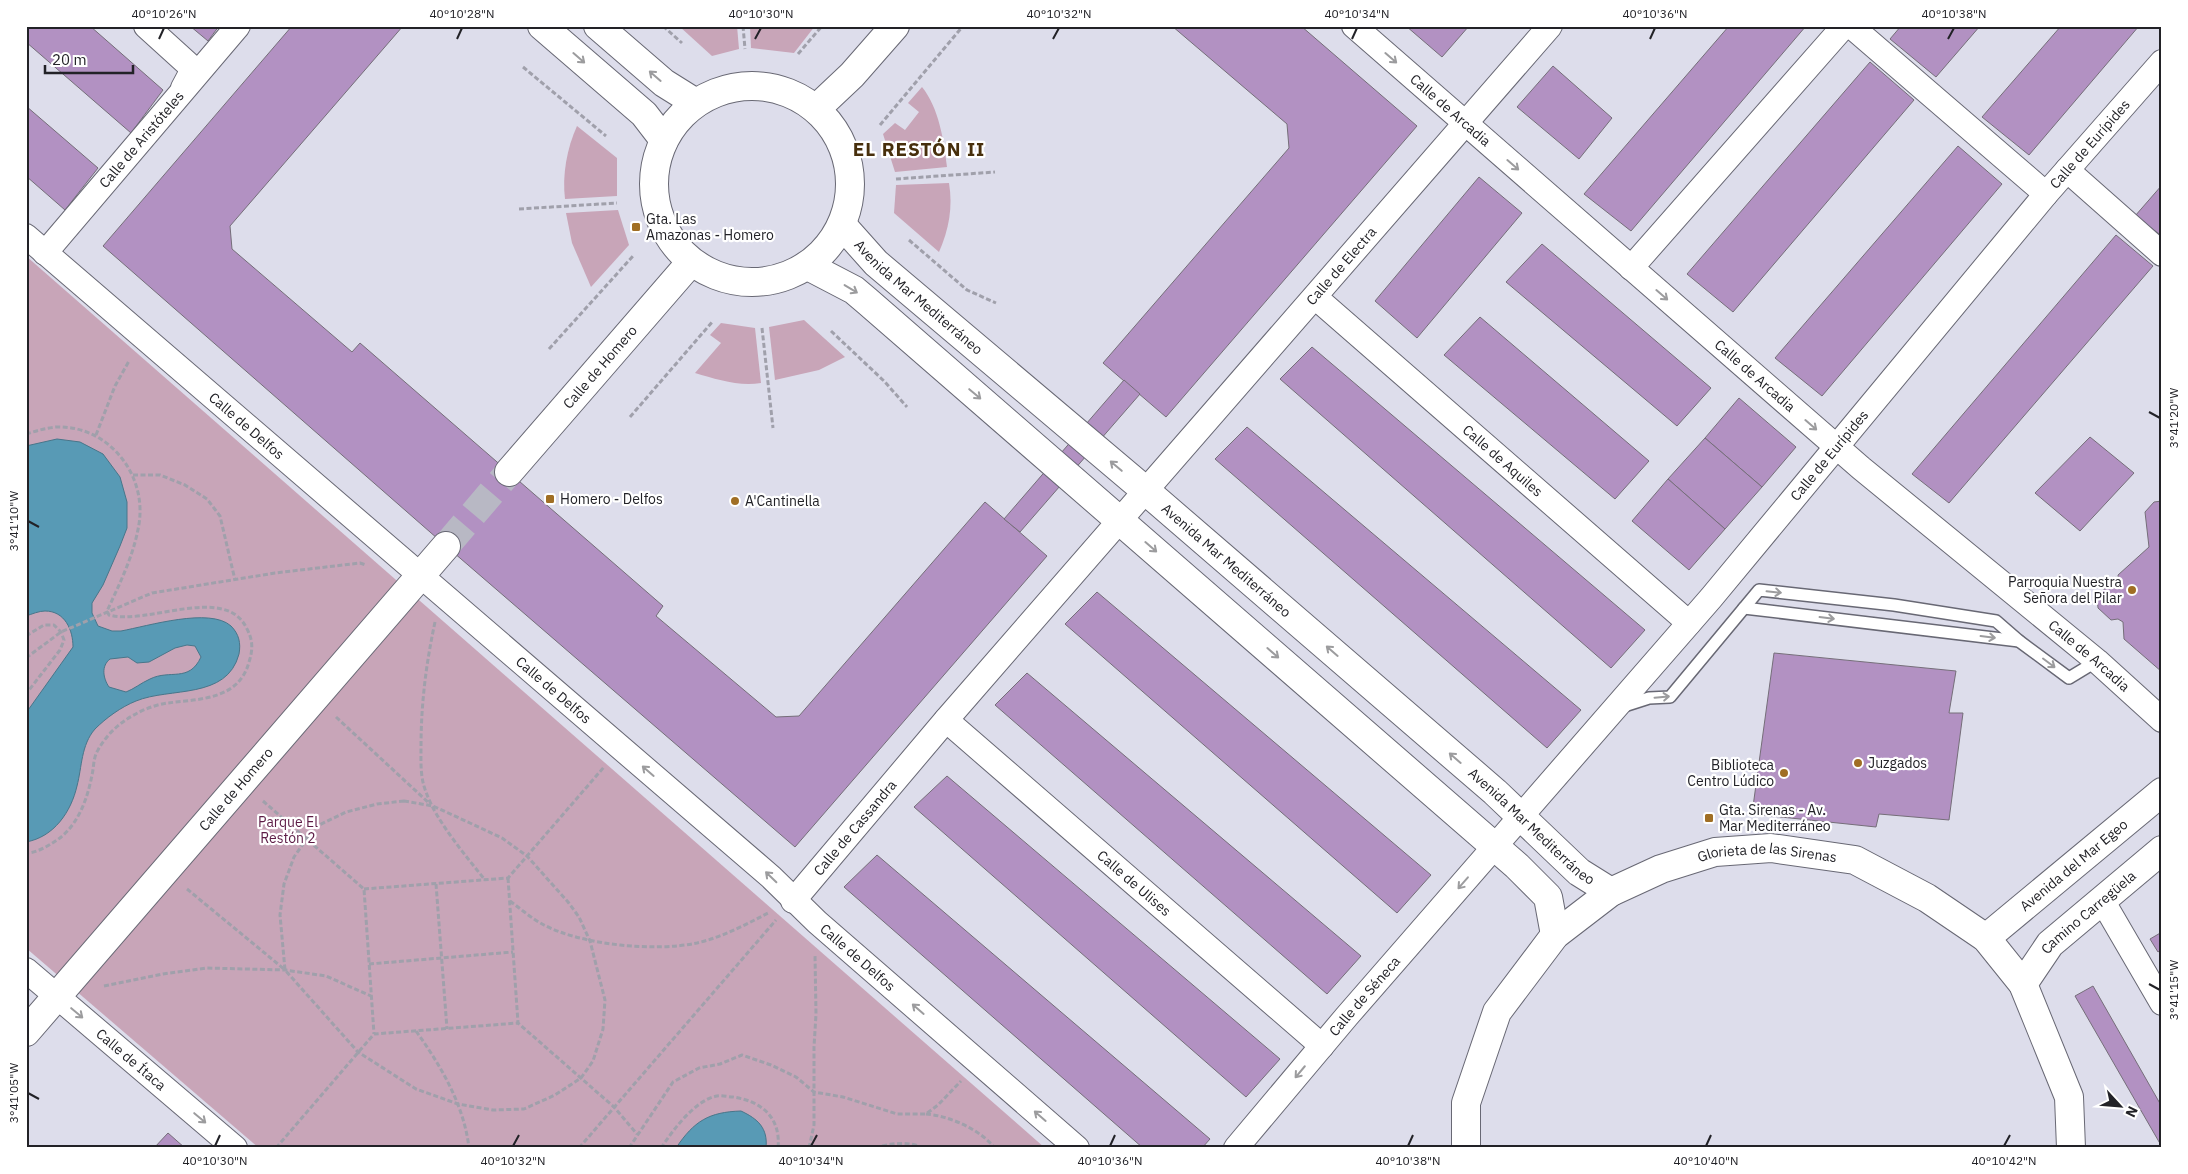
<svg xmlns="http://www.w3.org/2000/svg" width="2188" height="1174" viewBox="0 0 2188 1174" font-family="'IBM Plex Sans',sans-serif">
<rect width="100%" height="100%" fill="#ddddeb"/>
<g fill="#c8a5b8">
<polygon points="679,26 737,26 739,49 712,56"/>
<polygon points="750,26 815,26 794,53 751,48"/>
<path d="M 922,87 C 939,108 944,141 947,167 L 895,172 L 883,134 L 895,123 L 905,130 L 919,112 L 908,103 Z"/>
<path d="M 577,126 L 617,158 L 617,196 L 565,199 C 562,175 567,148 577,126 Z"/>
<path d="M 949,183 C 953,207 949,229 939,252 L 894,213 L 896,185 Z"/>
<polygon points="618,210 629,245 591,287 572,243 566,213"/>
<polygon points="26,256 1045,1148 259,1148 26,948"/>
<polygon points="804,320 845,357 819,370 775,380 769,327"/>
<path d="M 721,323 L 755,328 L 761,383 C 739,387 716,379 695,373 L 721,343 L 710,335 Z"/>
</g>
<g fill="#589ab5" stroke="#48768a" fill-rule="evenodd">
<path d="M 57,439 L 80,442 L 103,454 L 120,477 L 127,502 L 127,528 L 120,546 L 103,585 L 92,603 L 92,613 L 98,626 L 112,631 L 121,631 C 148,626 210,607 231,626 C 239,634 241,643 239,654 C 227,700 170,687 136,701 C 121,707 106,718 95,729 C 81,745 82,767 77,786 C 71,812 54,837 26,842 L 26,713 L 73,647 C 73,630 65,611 45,611 C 39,611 32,614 26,616 L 26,446 ZM 187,645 L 195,646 L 201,657 C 189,683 170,669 150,679 C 141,683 134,689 126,692 L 109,687 C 103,678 101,666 110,659 L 128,657 L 137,663 L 149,662 L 175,648 Z"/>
<path d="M 741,1111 C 758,1119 768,1128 766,1148 L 676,1148 C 694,1121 709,1112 741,1111 Z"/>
</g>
<g fill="#b291c2" stroke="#756e79">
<polygon points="26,26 90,26 163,90 131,133 26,42"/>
<polygon points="190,26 219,26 208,41"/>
<polygon points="292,26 403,26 230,226 232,249 352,352 360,343 663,606 656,616 776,717 799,716 985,502 1047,556 795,847 446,546 103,246"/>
<polygon points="1172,26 1301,26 1417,126 1166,417 1103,363 1289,148 1287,124"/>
<polygon points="1406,26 1469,26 1442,57"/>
<polygon points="1729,26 1806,26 1631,231 1584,194"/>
<polygon points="1901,26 1980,26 1936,77 1890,39"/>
<polygon points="2061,26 2139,26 2029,155 1982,117"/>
<polygon points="1870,62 1914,100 1733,312 1687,274"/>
<polygon points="1553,66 1612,118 1579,159 1517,107"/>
<polygon points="26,106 98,168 65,210 26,176"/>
<polygon points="1958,146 2002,184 1822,396 1775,358"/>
<polygon points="1479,177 1522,213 1417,338 1375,301"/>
<polygon points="2162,185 2162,236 2135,216"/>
<polygon points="2116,235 2153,266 1949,503 1912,474"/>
<polygon points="1542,244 1711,388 1677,426 1506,282"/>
<polygon points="1480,317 1649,461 1615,499 1444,355"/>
<polygon points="1312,347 1645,630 1611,668 1280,379"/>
<polygon points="1124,380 1140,394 1020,532 1004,519"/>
<polygon points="1739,398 1796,447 1762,487 1705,438"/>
<polygon points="1247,427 1581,710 1547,748 1215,459"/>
<polygon points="2090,437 2134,473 2080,531 2035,493"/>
<polygon points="1705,438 1762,487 1725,529 1668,479"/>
<polygon points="1668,479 1725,529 1689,570 1632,521"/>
<polygon points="2162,501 2162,672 2124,639 2123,622 2118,619 2111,620 2098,608 2097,596 2109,585 2119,584 2118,575 2149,547 2145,512 2154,502"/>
<polygon points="1097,592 1431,875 1397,913 1065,624"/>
<polygon points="1774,653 1956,671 1949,713 1963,713 1949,820 1879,814 1876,827 1752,814"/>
<polygon points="1027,673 1361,956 1327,994 995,705"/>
<polygon points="947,776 1280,1059 1246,1097 914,807"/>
<polygon points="877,855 1210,1139 1202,1148 1143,1148 844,887"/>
<polygon points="2162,932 2162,949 2158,952 2150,939"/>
<polygon points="2093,986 2162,1107 2162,1147 2075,996"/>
<polygon points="168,1133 185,1148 154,1148"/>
</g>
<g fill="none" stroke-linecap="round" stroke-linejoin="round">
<polyline stroke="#b8b8c4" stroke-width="28" stroke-dasharray="28 14" stroke-linecap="butt" points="446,546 509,472"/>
<g stroke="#686874" stroke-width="14">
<g id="lane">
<polyline points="1744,608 2019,641"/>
<polyline points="1621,707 1649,698 1670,697 1759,590 1894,605 1996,621 2019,641 2069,678 2097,661"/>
</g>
</g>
<g stroke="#686874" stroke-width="26">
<g id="street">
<polyline points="146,26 189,65 191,73 183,88"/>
<path id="s1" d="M 1354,26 L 1861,468 L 2097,661 L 2162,720"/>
<polyline points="1851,26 2046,194"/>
<polyline points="2067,170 2162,254"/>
<path id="s2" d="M 26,236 L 771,877 L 817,922 L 1077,1148"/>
<path id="s3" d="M 45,253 L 238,26"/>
<polyline points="1631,268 1844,26"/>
<path id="s4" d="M 1315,297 L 1689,623"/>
<path id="s5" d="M 946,720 L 1322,1046"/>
<polyline points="2102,900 2162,1003"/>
<path id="s6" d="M 793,901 L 946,720 L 1550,26"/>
<path id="s7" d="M 26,970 L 235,1148"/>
<path id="s8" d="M 1236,1148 L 1347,1016 L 1711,598 L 2046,194 L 2162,62"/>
</g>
</g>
<g stroke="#686874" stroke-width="30">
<g id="secondary">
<polyline points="542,26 644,114 664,140"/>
<polyline points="598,26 664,83 696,103"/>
<circle cx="752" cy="184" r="98"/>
<polyline points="817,108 852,75 895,26"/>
<path id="s9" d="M 843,226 L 876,263 L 1146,491 L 1495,792 L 1579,872 L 1611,892"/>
<polyline points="808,266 854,290 867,301 1517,866 1548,897 1555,935"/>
<path id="s10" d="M 509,472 L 691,262"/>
<path id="s11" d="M 1986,938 L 2162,792"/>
<path id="s12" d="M 2023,984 L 2050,944 L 2162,850"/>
<path id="s13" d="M 26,1032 L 446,546"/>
<path id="s14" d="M 1466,1148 L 1466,1103 L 1497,1012 L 1555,935 L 1611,892 L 1661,869 L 1715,852 L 1771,848 L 1855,860 L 1927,898 L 1986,938 L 2023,984 L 2069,1097 L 2071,1148"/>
</g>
</g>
<g stroke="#a0a0ab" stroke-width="3" stroke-dasharray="5 2.5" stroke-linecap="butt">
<polyline points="663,26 682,43"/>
<polyline points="743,26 745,49"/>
<polyline points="798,54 822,26"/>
<polyline points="523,67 606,136"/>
<polyline points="880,125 963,26"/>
<polyline points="896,179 995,172"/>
<polyline points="519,209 617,203"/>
<polyline points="909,240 967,290 996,303"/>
<polyline points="762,328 773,428"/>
<polyline points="831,331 884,381 907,407"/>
<polyline points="549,349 633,256"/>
<polyline points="630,417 713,321"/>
<path d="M 26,434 C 36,431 46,428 56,427 C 108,425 147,474 139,524 C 134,555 120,583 107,611 L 109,615 C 147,626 226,583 247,629 C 253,640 253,650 249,662 C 239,700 199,699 168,703 C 152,705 135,713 123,722 C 113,729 104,739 98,750 C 93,758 94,767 92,775 C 87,801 77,828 54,842 C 46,847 36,853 26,853"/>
<polyline points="96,435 115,386 129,361"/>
<polyline points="133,475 160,475 185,485 207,499 220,516 235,580"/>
<path d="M 435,622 C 426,664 421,704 421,747 C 421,762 420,777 426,792 C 436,821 466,856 485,880"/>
<polyline points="26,636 44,625 54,625 61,632 64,640 60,650 26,694"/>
<polyline points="26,658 61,632 152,593 275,573 360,563 366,565"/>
<polyline points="336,717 430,804"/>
<polyline points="263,801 364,889 374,1034"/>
<polygon points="404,801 433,806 470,823 502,838 527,856 568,902 579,917 590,941 605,1000 603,1029 593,1061 581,1078 555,1095 524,1109 493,1110 458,1104 416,1089 358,1052 285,970 280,915 284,884 294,857 315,827 346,812 377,804"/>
<polyline points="508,878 518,1023 614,1107 637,1134"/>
<polyline points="436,884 447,1029"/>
<polyline points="187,889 284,969"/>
<polyline points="364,889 508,878 604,767"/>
<path d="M 510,901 C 521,909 532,919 544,925 C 582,945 655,952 697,943 C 723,937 747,924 770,912"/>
<polyline points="369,964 513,952"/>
<polyline points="104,986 163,974 207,968 285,970 326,976 371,996"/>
<path d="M 416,1031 C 441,1066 464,1105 469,1148"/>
<path d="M 926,1114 C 950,1116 979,1129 995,1148"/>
<polyline points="276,1148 374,1034 518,1023"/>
<polyline points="579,1148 776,920"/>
<polyline points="629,1148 673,1082 699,1068 720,1064 742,1055 771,1065 796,1077 814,1092 843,1097 897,1114 926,1114 938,1105 961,1081"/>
<path d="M 661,1148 C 673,1130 695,1100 717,1096 C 722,1095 728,1097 733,1097 C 761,1101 781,1117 778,1148"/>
<polyline points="809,1148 814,1125 814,1047 816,1014 815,955"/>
<path d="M 875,1148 C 890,1143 910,1141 923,1148"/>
</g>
<use href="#lane" stroke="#fff" stroke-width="11"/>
<use href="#street" stroke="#fff" stroke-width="24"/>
<use href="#secondary" stroke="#fff" stroke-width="28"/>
</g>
<defs><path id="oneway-shaft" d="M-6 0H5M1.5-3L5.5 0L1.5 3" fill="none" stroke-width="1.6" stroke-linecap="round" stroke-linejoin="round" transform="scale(1.25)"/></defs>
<g stroke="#9c9c9e">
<use href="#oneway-shaft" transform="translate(579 58) rotate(41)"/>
<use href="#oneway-shaft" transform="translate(1391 58) rotate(41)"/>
<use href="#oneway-shaft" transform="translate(655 76) rotate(-139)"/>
<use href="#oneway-shaft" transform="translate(1513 165) rotate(41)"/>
<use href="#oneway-shaft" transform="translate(851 289) rotate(31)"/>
<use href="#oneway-shaft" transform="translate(1662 295) rotate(41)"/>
<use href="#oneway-shaft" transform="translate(975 394) rotate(40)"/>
<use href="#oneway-shaft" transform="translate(1811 425) rotate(41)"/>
<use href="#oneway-shaft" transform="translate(1116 466) rotate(-140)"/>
<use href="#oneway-shaft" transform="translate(1151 547) rotate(41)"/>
<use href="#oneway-shaft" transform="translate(1774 592) rotate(6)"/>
<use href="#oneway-shaft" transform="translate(1827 618) rotate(7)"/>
<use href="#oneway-shaft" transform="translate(1988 637) rotate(7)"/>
<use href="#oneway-shaft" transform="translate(1332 651) rotate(-139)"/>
<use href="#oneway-shaft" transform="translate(1273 653) rotate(41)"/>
<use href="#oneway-shaft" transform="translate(2049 663) rotate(37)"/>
<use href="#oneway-shaft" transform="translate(1662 697) rotate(-5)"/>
<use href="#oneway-shaft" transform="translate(1455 758) rotate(-139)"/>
<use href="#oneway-shaft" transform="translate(648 771) rotate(-139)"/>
<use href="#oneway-shaft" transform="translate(771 877) rotate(-136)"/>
<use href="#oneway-shaft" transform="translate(1463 883) rotate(131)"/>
<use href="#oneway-shaft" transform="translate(918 1009) rotate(-139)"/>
<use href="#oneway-shaft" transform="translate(77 1013) rotate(40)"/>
<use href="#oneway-shaft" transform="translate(1300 1072) rotate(130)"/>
<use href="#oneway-shaft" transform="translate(1040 1116) rotate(-139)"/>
<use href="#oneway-shaft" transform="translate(200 1118) rotate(40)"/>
</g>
<path fill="none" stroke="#222227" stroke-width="2" d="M 159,39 L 164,28M 457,39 L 462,28M 755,39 L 761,28M 1053,39 L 1059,28M 1352,39 L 1357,28M 1650,39 L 1655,28M 1948,39 L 1954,28M 2149,412 L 2160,418M 28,521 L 39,527M 2149,984 L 2160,990M 28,1093 L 39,1099M 215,1146 L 220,1135M 513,1146 L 519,1135M 811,1146 L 817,1135M 1110,1146 L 1115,1135M 1408,1146 L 1413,1135M 1706,1146 L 1711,1135M 2004,1146 L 2010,1135"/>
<g fill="#a06e24" stroke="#fff" stroke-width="2">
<rect x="631" y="222" width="10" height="10" rx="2.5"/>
<rect x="545" y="494" width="10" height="10" rx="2.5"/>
<circle cx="735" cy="501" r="5"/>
<circle cx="2132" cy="590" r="5"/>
<circle cx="1858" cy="763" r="5"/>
<circle cx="1784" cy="773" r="5"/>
<rect x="1704" y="813" width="10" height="10" rx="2.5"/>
</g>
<g text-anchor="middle" stroke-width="4.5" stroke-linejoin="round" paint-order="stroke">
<g font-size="14" fill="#222227" stroke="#fff">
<text dy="5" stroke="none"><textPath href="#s1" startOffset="128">Calle de Arcadia</textPath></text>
<text dy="5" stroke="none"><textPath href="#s3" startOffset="149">Calle de Aristóteles</textPath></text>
<text dy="5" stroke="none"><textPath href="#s8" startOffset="1318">Calle de Eurípides</textPath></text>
<text dy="5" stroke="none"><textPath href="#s6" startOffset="839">Calle de Electra</textPath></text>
<text dy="5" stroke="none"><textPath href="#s9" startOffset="104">Avenida Mar Mediterráneo</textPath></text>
<text dy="5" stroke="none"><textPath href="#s10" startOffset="139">Calle de Homero</textPath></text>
<text dy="5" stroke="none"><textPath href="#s1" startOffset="532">Calle de Arcadia</textPath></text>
<text dy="5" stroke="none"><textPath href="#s2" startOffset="291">Calle de Delfos</textPath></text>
<text dy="5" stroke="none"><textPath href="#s8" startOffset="912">Calle de Eurípides</textPath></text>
<text dy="5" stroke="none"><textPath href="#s4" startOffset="249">Calle de Aquiles</textPath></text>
<text dy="5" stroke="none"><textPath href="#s9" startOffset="509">Avenida Mar Mediterráneo</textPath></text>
<text dy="5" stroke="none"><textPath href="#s1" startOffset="968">Calle de Arcadia</textPath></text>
<text dy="5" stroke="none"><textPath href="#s2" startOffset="696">Calle de Delfos</textPath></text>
<text dy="5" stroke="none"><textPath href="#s13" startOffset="321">Calle de Homero</textPath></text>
<text dy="5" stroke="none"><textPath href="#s9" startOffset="914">Avenida Mar Mediterráneo</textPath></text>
<text dy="5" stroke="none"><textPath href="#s6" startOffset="96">Calle de Cassandra</textPath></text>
<text dy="5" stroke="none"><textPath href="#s14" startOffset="472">Glorieta de las Sirenas</textPath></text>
<text dy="5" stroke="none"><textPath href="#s11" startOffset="114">Avenida del Mar Egeo</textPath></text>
<text dy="5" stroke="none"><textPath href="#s5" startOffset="249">Calle de Ulises</textPath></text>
<text dy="5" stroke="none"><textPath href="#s12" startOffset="98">Camino Carregüela</textPath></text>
<text dy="5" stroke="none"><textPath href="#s2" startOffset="1101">Calle de Delfos</textPath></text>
<text dy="5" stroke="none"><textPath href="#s8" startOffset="199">Calle de Séneca</textPath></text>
<text dy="5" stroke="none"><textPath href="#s7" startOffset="138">Calle de Ítaca</textPath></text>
</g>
<g font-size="14" fill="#222227" stroke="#fff" text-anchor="start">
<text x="646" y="224">Gta. Las<tspan x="646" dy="16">Amazonas - Homero</tspan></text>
<text x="560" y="504">Homero - Delfos</text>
<text x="745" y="506">A'Cantinella</text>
<text x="2122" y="587" text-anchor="end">Parroquia Nuestra<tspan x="2122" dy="16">Señora del Pilar</tspan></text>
<text x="1868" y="768">Juzgados</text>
<text x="1774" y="770" text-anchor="end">Biblioteca<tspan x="1774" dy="16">Centro Lúdico</tspan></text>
<text x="1719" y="815">Gta. Sirenas - Av.<tspan x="1719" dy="16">Mar Mediterráneo</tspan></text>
</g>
<g font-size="14" fill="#5d1c46" stroke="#fff">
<text x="288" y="827">Parque El<tspan x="288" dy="16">Restón 2</tspan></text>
</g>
<g font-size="19" font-weight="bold" letter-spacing="1" fill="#472f0c" stroke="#fff">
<text x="919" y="156">EL RESTÓN II</text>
</g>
</g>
<rect width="2188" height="1174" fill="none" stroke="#ffffff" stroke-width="55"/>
<g transform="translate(2120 1106) rotate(116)" stroke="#ffffff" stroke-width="4" paint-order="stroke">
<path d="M0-4L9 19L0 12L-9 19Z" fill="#222227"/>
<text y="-8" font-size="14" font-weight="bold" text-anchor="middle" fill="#222227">N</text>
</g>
<path d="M45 65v8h88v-8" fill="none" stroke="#222227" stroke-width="2.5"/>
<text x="52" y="65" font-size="15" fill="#222227" stroke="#ffffff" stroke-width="4" paint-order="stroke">20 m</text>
<rect x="28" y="28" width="2132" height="1118" fill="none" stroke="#222227" stroke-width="2"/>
<g font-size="12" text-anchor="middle" fill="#222227">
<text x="164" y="18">40°10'26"N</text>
<text x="462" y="18">40°10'28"N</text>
<text x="761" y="18">40°10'30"N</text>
<text x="1059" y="18">40°10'32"N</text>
<text x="1357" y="18">40°10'34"N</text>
<text x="1655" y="18">40°10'36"N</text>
<text x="1954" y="18">40°10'38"N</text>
<text transform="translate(2174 418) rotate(-90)" y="4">3°41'20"W</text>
<text transform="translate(14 521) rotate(-90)" y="4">3°41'10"W</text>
<text transform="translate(2174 990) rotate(-90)" y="4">3°41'15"W</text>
<text transform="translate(14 1093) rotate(-90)" y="4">3°41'05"W</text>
<text x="215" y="1165">40°10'30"N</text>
<text x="513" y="1165">40°10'32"N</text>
<text x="811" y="1165">40°10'34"N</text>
<text x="1110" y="1165">40°10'36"N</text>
<text x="1408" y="1165">40°10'38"N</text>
<text x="1706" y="1165">40°10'40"N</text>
<text x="2004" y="1165">40°10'42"N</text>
</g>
</svg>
